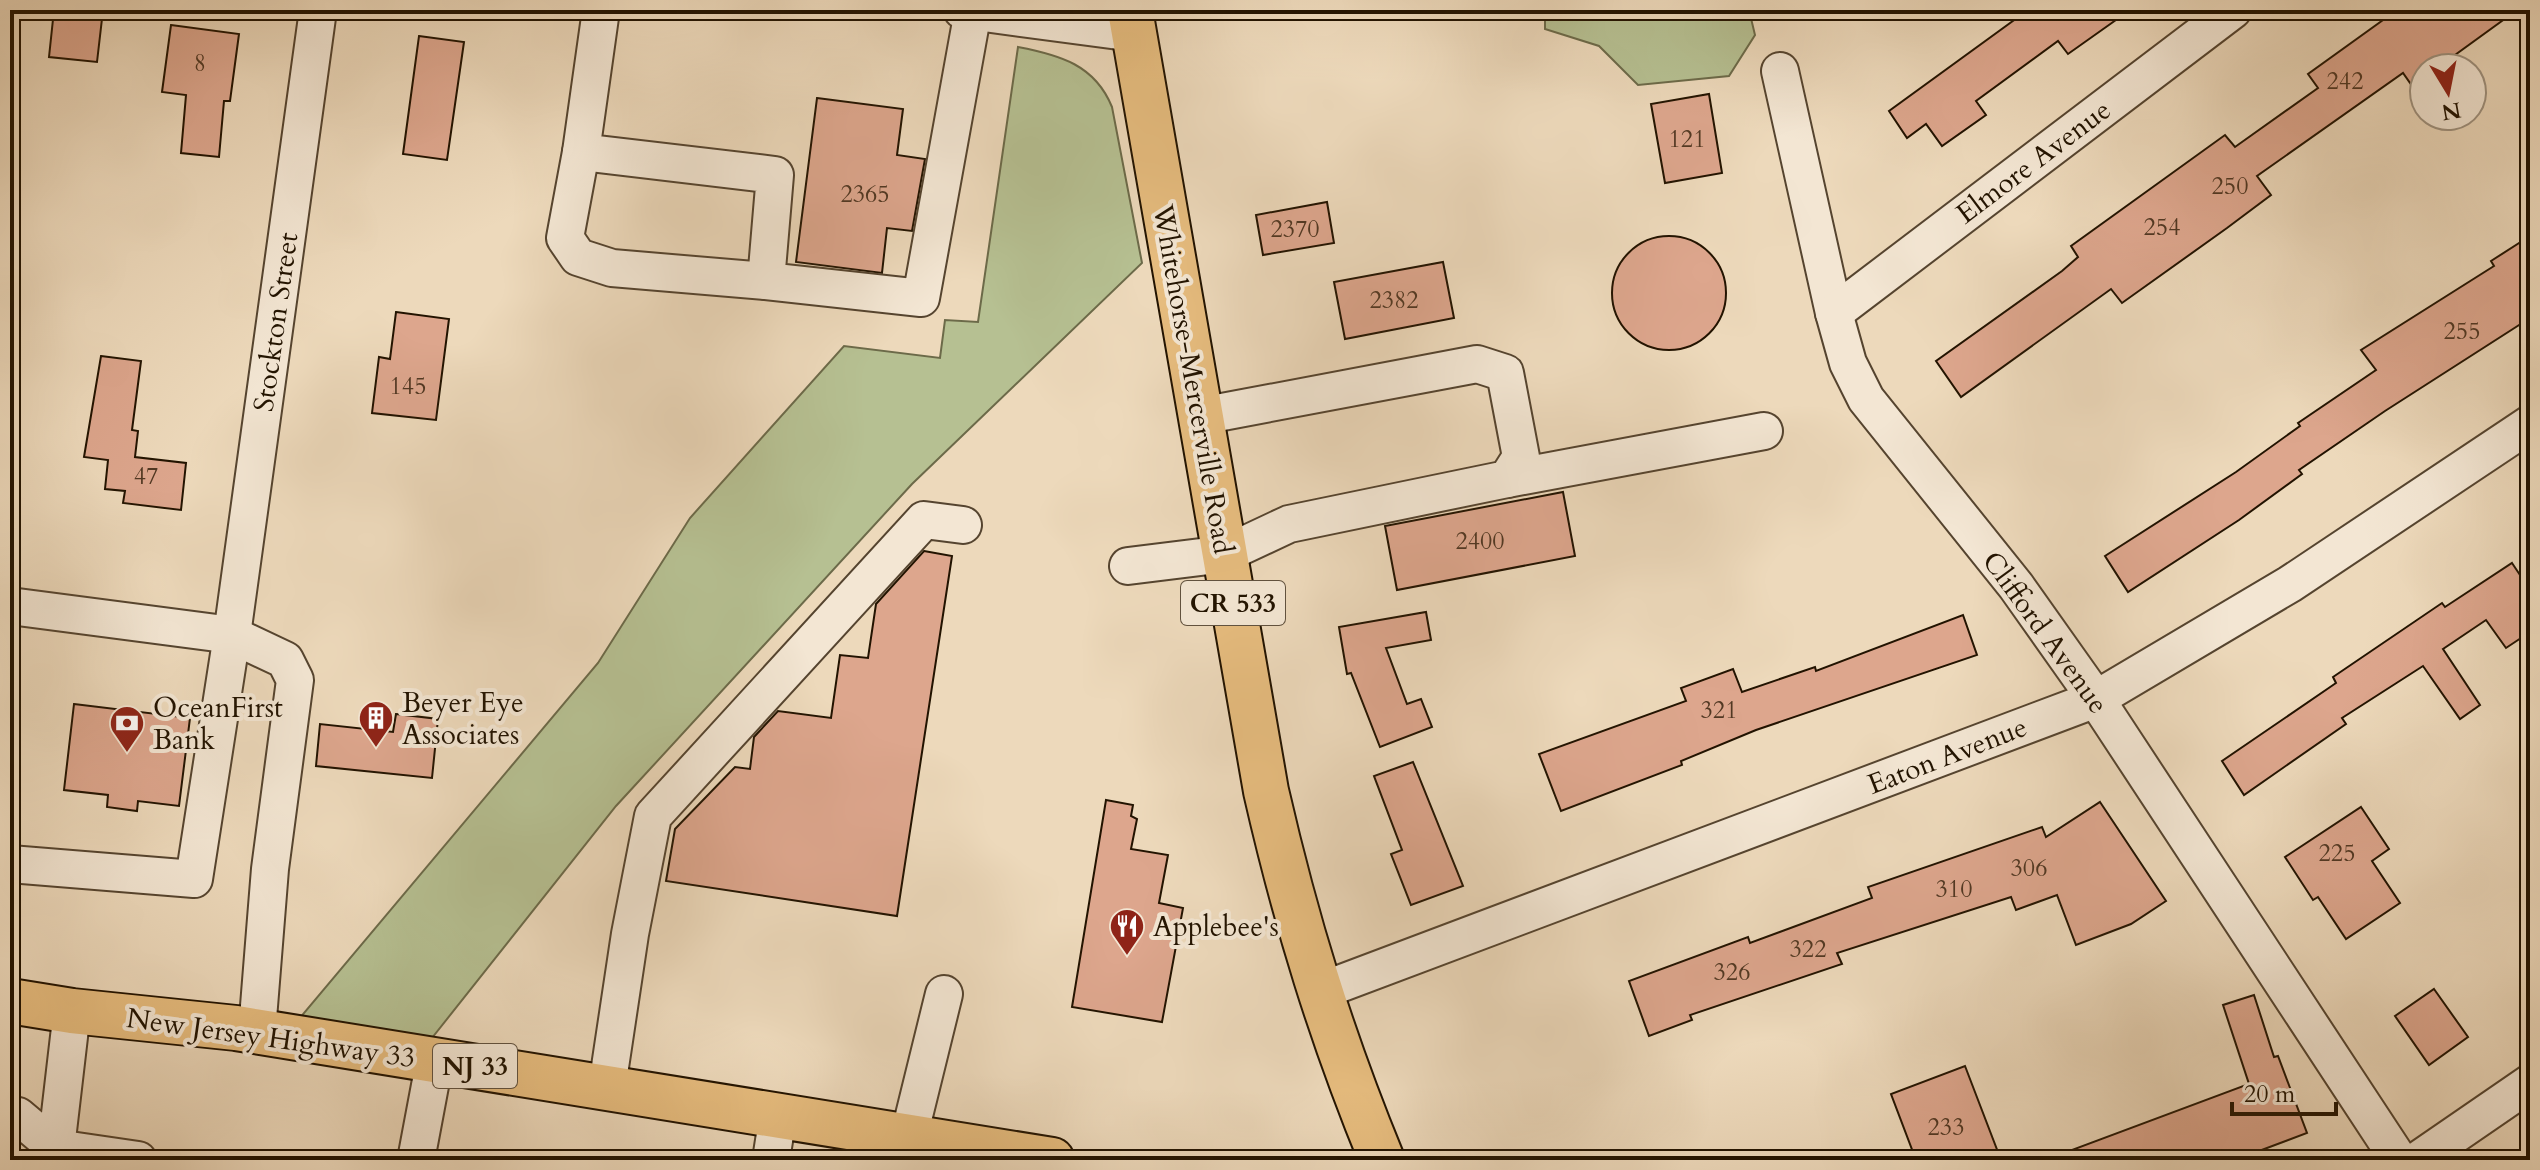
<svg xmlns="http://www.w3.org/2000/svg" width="2540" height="1170" viewBox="0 0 2540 1170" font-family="Cardo,serif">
<rect width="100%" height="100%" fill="#edd9bb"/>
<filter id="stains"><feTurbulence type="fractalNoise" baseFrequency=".0025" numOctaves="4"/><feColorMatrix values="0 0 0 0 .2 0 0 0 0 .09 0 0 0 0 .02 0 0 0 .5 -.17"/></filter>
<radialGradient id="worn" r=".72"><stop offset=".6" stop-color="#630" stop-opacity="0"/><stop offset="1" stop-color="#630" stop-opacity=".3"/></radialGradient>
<g fill="#b6c092" stroke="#6c6a49" stroke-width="2">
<polygon points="1545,10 1749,10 1755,35 1729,76 1638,85 1599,46 1545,29"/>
<path d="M 1018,47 C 1060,55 1095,65 1112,107 L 1142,263 L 912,484 L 616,806 L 428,1043 L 299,1019 L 598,663 L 690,518 L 844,346 L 940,358 L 945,320 L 978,322 Z"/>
</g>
<g fill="#dda68d" stroke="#221300" stroke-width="2">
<polygon points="54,10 103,10 97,62 49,57"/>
<polygon points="2028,10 2130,10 2068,54 2058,41 1976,101 1986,115 1942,146 1926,124 1907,138 1889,111"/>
<polygon points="2397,10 2517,10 2455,55 2464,68 2424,68 2424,103 2403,73 2257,176 2271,195 2227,228 2122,303 2111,289 1961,397 1936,361 2062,271 2078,257 2071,246 2225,135 2235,147 2318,88 2308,74"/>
<polygon points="171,25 239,34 230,101 224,101 219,157 181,153 186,95 162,92"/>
<polygon points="419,36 464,42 447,160 403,154"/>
<polygon points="1709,94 1722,173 1665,183 1651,104"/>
<polygon points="817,98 903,109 897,155 925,159 912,231 887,228 882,273 796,262"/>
<polygon points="1327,202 1334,243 1263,255 1256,215"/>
<polygon points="2530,236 2530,318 2385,411 2299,470 2302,474 2239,520 2128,592 2105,556 2236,472 2300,426 2298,423 2376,370 2361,350 2494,266 2491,261"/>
<circle cx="1669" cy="293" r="57"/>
<polygon points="1443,262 1454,318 1345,339 1334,282"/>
<polygon points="396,312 449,319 436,420 372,413 379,357 390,359"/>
<polygon points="101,356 141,361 132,430 138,431 135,457 186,463 181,510 123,503 125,491 105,489 108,460 84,457"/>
<polygon points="1563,492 1575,556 1397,590 1385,526"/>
<polygon points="924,551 952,556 897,916 666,881 675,829 735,767 750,769 754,737 778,711 831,718 840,655 868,658 876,604"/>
<polygon points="2512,563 2530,590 2530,632 2506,648 2486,620 2443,649 2480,705 2460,719 2423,666 2342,718 2346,724 2244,795 2222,761 2336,683 2333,677 2442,603 2445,607"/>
<polygon points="1426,612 1431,640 1386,648 1407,704 1421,699 1432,727 1380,747 1351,673 1347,674 1339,627"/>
<polygon points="1963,615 1977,655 1756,730 1681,761 1682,765 1561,811 1539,754 1686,701 1681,688 1733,669 1742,692 1815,667 1816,671"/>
<polygon points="74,704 190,718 179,806 138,801 137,811 107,807 108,795 64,790"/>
<polygon points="396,714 438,719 432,778 316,766 320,724 393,732"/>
<polygon points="1413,762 1463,886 1411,905 1391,854 1402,850 1374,776"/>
<polygon points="1106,800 1133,805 1131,816 1137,819 1131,849 1168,855 1159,903 1183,908 1162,1022 1072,1007"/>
<polygon points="2100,802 2166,901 2131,924 2076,945 2057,895 2016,910 2011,897 1837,953 1842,964 1690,1015 1692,1020 1649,1036 1629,981 1748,937 1750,943 1872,898 1868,887 2042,827 2046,837"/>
<polygon points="2361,807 2389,849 2372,861 2400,903 2346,939 2318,897 2313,900 2285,857"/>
<polygon points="2434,989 2468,1037 2429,1065 2395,1016"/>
<polygon points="2254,995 2274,1057 2278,1056 2307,1133 2235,1160 2054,1160 2053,1157 2249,1084 2223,1005"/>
<polygon points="1965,1066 2001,1160 1916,1160 1891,1094"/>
</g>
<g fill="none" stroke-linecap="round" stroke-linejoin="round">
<g stroke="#55442f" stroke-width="40">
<g id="minor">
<polyline points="601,10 581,152 775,175 766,281 921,298 973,11"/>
<polyline points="962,10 1134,33"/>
<polyline points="1780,71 1834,313 1848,363 1866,399 2016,586 2096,699 2399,1160"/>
<polyline points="581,152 565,238 578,257 612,268 766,281"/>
<polyline points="1834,313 2233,10"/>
<polyline points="1507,479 1764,431"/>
<polyline points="1128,566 1225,554 1289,524 1507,479 1521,457 1505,373 1477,364 1201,416"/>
<polyline points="10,606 232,635 285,660 295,680 270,869 257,1031"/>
<polyline points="10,864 194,879 232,635 318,10"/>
<polyline points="1318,992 2096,699 2290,584 2530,424"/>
<polyline points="607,1087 630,934 653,816 924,520 963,525"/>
<polyline points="10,1116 18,1116 56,1148 138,1160"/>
<polyline points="909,1136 944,994"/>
<polyline points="60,1160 56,1148 72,1011"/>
<polyline points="416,1160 435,1059"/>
<polyline points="771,1160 778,1115"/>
<polyline points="2418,1160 2530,1083"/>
</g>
</g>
<g stroke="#221300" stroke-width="48">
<g id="major">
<path d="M 1130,10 L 1266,791 C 1296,922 1331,1036 1382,1160"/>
<polyline points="10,1001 72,1011 236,1028 1052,1160"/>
</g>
</g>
<use href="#minor" stroke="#f3e6d3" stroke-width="36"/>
<use href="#major" stroke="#e6bc7e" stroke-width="44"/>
</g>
<defs>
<g id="building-pin" transform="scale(1.8)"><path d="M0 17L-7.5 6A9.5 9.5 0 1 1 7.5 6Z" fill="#8f2418" stroke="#f3e6d3"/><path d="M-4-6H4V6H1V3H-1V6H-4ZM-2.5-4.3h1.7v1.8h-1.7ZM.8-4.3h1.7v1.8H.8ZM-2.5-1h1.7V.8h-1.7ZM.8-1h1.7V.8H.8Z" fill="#fff"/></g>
<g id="bank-pin" transform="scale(1.8)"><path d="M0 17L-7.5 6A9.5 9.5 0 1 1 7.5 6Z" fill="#8f2418" stroke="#f3e6d3"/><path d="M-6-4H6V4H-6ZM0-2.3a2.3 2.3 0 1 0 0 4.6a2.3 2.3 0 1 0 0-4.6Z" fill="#fff"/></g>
<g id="restaurant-pin" transform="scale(1.8)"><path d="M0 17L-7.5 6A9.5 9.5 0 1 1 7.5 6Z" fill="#8f2418" stroke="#f3e6d3"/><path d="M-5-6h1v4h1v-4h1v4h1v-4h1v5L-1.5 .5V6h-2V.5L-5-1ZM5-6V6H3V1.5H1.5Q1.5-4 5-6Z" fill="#fff"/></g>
</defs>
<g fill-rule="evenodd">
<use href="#building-pin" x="376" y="718"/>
<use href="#bank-pin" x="127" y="723"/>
<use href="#restaurant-pin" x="1127" y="926"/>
</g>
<g text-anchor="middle" stroke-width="8" stroke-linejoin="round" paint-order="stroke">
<g font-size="24" fill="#513823">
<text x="200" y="71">8</text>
<text x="2345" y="89">242</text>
<text x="1687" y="147">121</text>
<text x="2230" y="194">250</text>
<text x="865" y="202">2365</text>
<text x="2162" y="235">254</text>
<text x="1295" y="237">2370</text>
<text x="1394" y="308">2382</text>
<text x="2462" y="339">255</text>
<text x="408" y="394">145</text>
<text x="146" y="484">47</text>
<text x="1480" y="549">2400</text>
<text x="1719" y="718">321</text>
<text x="2337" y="861">225</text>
<text x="2029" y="876">306</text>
<text x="1954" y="897">310</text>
<text x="1808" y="957">322</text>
<text x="1732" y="980">326</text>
<text x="1946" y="1135">233</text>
</g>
<g fill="#f3e6d3" stroke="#61523f" stroke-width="2">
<rect x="1181" y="581" width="104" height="44" rx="6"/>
<rect x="433" y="1044" width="84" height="44" rx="6"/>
</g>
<g font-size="26" font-weight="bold" fill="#221300">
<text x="1233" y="612">CR 533</text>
<text x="475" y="1075">NJ 33</text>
</g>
<g font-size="28" fill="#221300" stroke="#f3e6d3">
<text transform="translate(2033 161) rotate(-37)" y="10">Elmore Avenue</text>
<text transform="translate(275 322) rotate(-82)" y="10">Stockton Street</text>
<text transform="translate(1194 379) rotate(80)" y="10">Whitehorse-Mercerville Road</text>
<text transform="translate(2046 632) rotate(54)" y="10">Clifford Avenue</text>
<text transform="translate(1947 755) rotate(-21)" y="10">Eaton Avenue</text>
<text transform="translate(271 1037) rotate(8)" y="10">New Jersey Highway 33</text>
</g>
<g font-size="28" fill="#221300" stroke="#f3e6d3" text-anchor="start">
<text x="402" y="712">Beyer Eye<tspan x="402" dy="32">Associates</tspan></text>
<text x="153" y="717">OceanFirst<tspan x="153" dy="32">Bank</tspan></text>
<text x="1153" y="936">Applebee's</text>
</g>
</g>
<rect width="2540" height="1170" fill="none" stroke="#edd9bb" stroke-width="40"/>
<rect x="12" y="12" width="2516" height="1146" fill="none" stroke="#221300" stroke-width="4"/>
<rect x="20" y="20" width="2500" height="1130" fill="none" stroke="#221300" stroke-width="2"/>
<g transform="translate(2448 92) rotate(170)"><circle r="38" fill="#f3e6d3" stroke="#9f927f" stroke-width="2"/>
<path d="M0-6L14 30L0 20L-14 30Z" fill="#8f2418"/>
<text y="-12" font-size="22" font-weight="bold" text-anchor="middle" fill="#221300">N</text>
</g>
<path d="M2232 1102v12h104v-12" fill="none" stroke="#221300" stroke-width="4"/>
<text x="2244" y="1102" font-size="24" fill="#221300" stroke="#f3e6d3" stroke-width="6" paint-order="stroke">20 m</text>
<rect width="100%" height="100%" filter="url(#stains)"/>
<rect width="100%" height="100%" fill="url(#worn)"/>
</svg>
